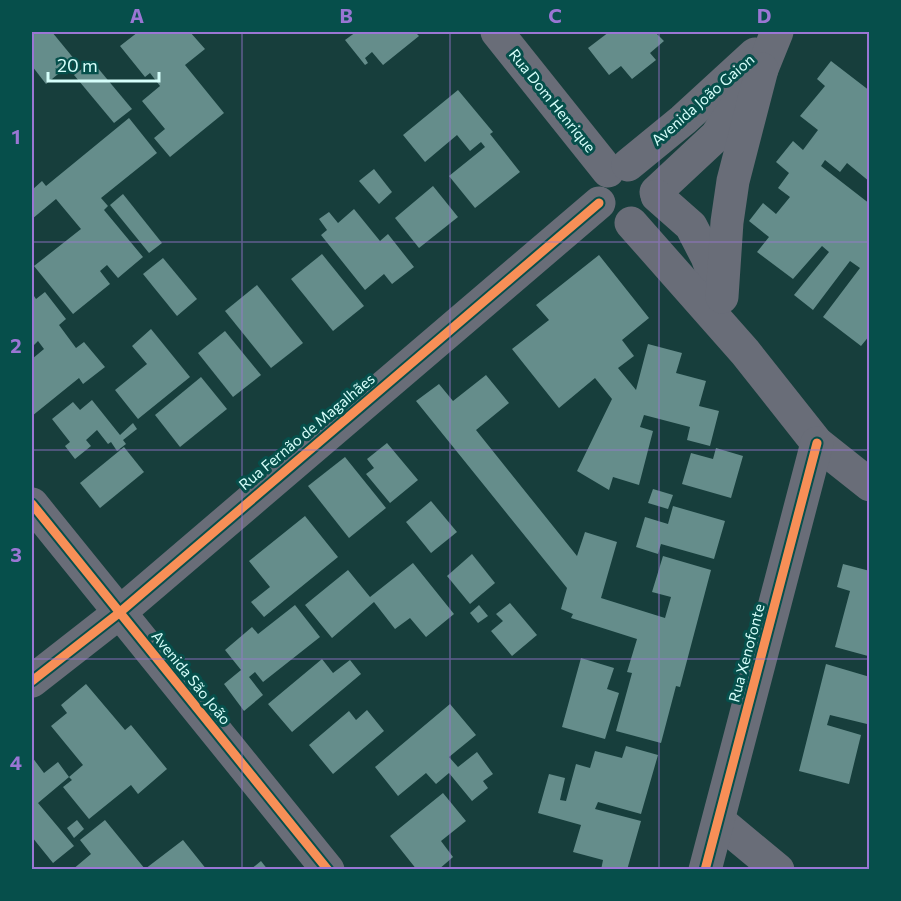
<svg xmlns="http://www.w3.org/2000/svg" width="901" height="901" viewBox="0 0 901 901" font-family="Commissioner,sans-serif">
<rect width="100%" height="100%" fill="#173e3c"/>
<g fill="#658d8b">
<polygon points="32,32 52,32 75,60 46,84 32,66"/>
<polygon points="138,32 190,32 205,49 185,65 224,113 170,157 154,138 165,129 142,101 160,86 150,73 145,77 120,46"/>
<polygon points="356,32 415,32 419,36 383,65 372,52 365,58 368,63 365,65 345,40"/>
<polygon points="609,32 655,32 664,41 650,53 656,60 632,79 621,66 609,75 588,48"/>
<polygon points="92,61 132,109 114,123 74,75"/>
<polygon points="831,61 870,91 870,182 847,163 840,172 825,160 821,166 870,204 870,335 861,346 823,317 860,268 850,261 813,310 794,295 829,252 822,246 793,279 757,252 769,237 749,221 763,203 776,214 790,197 778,188 789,173 776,162 793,141 803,150 818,130 800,116 825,86 817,79"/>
<polygon points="458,90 493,132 490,134 520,172 475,208 449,176 485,147 481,142 470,151 457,135 425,162 403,135"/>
<polygon points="129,118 157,153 101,198 108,206 104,210 143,257 118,278 107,265 100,271 110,284 73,314 34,266 81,229 56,199 32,219 32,190 42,181 46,186"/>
<polygon points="374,169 392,192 379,204 359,181"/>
<polygon points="433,186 458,217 419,248 395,218"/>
<polygon points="123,194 162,243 149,253 110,205"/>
<polygon points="354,209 380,241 388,234 414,267 392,284 384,274 365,290 321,235 327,230 319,219 329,212 338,223"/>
<polygon points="322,254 364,306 333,331 291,279"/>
<polygon points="599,255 649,318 622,340 634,356 618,368 636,390 648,344 682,353 676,373 706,381 699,406 719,411 710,446 687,440 690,427 644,415 640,427 653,431 639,485 613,477 609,490 577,471 612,399 595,378 559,408 512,349 549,320 536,305"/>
<polygon points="163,258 197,299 177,316 143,274"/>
<polygon points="257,285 303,343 271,368 225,311"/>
<polygon points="45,292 66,319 59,325 76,348 84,342 105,367 83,384 79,378 32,416 32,359 44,349 38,341 32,347 32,293 36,299"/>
<polygon points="151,329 190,377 138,419 115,390 147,364 132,346"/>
<polygon points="225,331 261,375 233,397 198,353"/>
<polygon points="486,375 509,403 476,430 577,556 585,532 617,542 601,598 665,618 671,597 652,592 663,556 711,570 680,687 676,686 661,743 616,731 632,673 627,672 637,639 571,618 573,614 561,609 567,588 416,401 439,384 453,401"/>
<polygon points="201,377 227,409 180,447 155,415"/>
<polygon points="92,400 120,435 133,423 137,429 123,440 126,444 117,451 111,442 108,444 97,430 86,440 91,446 75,459 65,446 70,442 52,419 73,402 80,410"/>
<polygon points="387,443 418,480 390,503 366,474 374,468 367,459"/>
<polygon points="124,447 144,472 100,508 80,483"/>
<polygon points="716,448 743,456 731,498 682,484 691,453 713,459"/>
<polygon points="345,457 386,508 349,538 308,486"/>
<polygon points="653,489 673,495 668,509 648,503"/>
<polygon points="431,501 457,532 431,553 406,522"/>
<polygon points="673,506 725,521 714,559 661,544 658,554 636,547 645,517 668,524"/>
<polygon points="305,516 338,557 264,617 251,602 270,587 249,561"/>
<polygon points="472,554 495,583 470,604 447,576"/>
<polygon points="413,563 454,614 426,637 410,618 395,629 374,602 332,638 305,605 348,570 370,597"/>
<polygon points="843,564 870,571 868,656 835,647 850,591 837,587"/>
<polygon points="510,603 537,635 512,656 491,631 503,621 496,614"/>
<polygon points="295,605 320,637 263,682 255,672 249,677 263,695 244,711 224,684 241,670 225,650 252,627 258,634"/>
<polygon points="479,605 488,616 478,623 470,613"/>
<polygon points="581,658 614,668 607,689 619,693 605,739 562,727"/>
<polygon points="322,659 333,673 350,660 361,674 292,732 268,704"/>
<polygon points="826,664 870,677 870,722 867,721 867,724 830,715 827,725 861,735 849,784 799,771"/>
<polygon points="86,684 125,730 131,725 167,769 138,794 131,785 89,819 63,787 72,780 69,777 83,765 51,726 67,713 61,705"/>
<polygon points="450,704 476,735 449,757 458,767 477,752 493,774 483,781 488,788 472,801 449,773 436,784 426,773 398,796 375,767"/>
<polygon points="367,710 384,731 333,774 309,745 349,711 356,720"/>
<polygon points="626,746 658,755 641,814 598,802 595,809 641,821 627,870 601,870 603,860 573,852 581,825 538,813 549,774 565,778 560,800 566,801 576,764 590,768 595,751 622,758"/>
<polygon points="32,757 44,773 58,762 69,777 38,803 74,846 53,863 32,837"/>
<polygon points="443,793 466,821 441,841 453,857 438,870 417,870 390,836"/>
<polygon points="77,820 84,829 74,838 67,828"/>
<polygon points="105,820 145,869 183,840 207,870 72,870 91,854 80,840"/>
<polygon points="261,861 268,870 250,870"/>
</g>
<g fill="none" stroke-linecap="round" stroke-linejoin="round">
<g stroke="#696d78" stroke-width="33">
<polyline points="497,32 608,171"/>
<polyline points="628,165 683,120 755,54"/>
<polyline points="656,192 716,136 762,69 777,32"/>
<polyline points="657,196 691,226 707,257 719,289"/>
<polyline points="631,223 745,352 817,443 870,485"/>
<polyline points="722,297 727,222 733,181 762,69"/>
<polyline points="32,504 328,870"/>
<polyline points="32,681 119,613 599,203"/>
<polyline points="719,821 778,870"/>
<polyline points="705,870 817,443"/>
</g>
<g stroke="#064f4b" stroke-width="13">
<g id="cycleway">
<polyline points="32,504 328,870"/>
<polyline points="32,681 119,613 599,203"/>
<polyline points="705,870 817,443"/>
</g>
</g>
<use href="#cycleway" stroke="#f78f57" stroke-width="9"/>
</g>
<path fill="none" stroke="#9a76d4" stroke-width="1.5" stroke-opacity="0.55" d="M 242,32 L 242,870M 450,32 L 450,870M 659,32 L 659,870M 32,242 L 870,242M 32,450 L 870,450M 32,659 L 870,659"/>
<g text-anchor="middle" stroke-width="6" stroke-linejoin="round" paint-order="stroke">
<g font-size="15" fill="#d5fefa" stroke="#064f4b">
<text transform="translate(703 100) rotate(-41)" y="5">Avenida João Gaion</text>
<text transform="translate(552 101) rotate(51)" y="5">Rua Dom Henrique</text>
<text transform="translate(307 432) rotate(-40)" y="5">Rua Fernão de Magalhães</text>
<text transform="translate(747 653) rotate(-75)" y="5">Rua Xenofonte</text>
<text transform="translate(191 678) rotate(51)" y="5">Avenida São João</text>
</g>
</g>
<rect width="901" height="901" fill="none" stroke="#064f4b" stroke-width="66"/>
<path d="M48 72v9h111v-9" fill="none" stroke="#d5fefa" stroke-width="3"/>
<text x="57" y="72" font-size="18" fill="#d5fefa" stroke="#064f4b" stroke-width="4.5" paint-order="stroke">20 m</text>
<rect x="33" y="33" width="835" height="835" fill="none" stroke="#9a76d4" stroke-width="2"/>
<g font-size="20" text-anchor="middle" font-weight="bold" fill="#9a76d4">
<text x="137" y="23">A</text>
<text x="346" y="23">B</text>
<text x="555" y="23">C</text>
<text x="764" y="23">D</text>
<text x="16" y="144">1</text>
<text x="16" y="353">2</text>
<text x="16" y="562">3</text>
<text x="16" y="770">4</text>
</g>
</svg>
